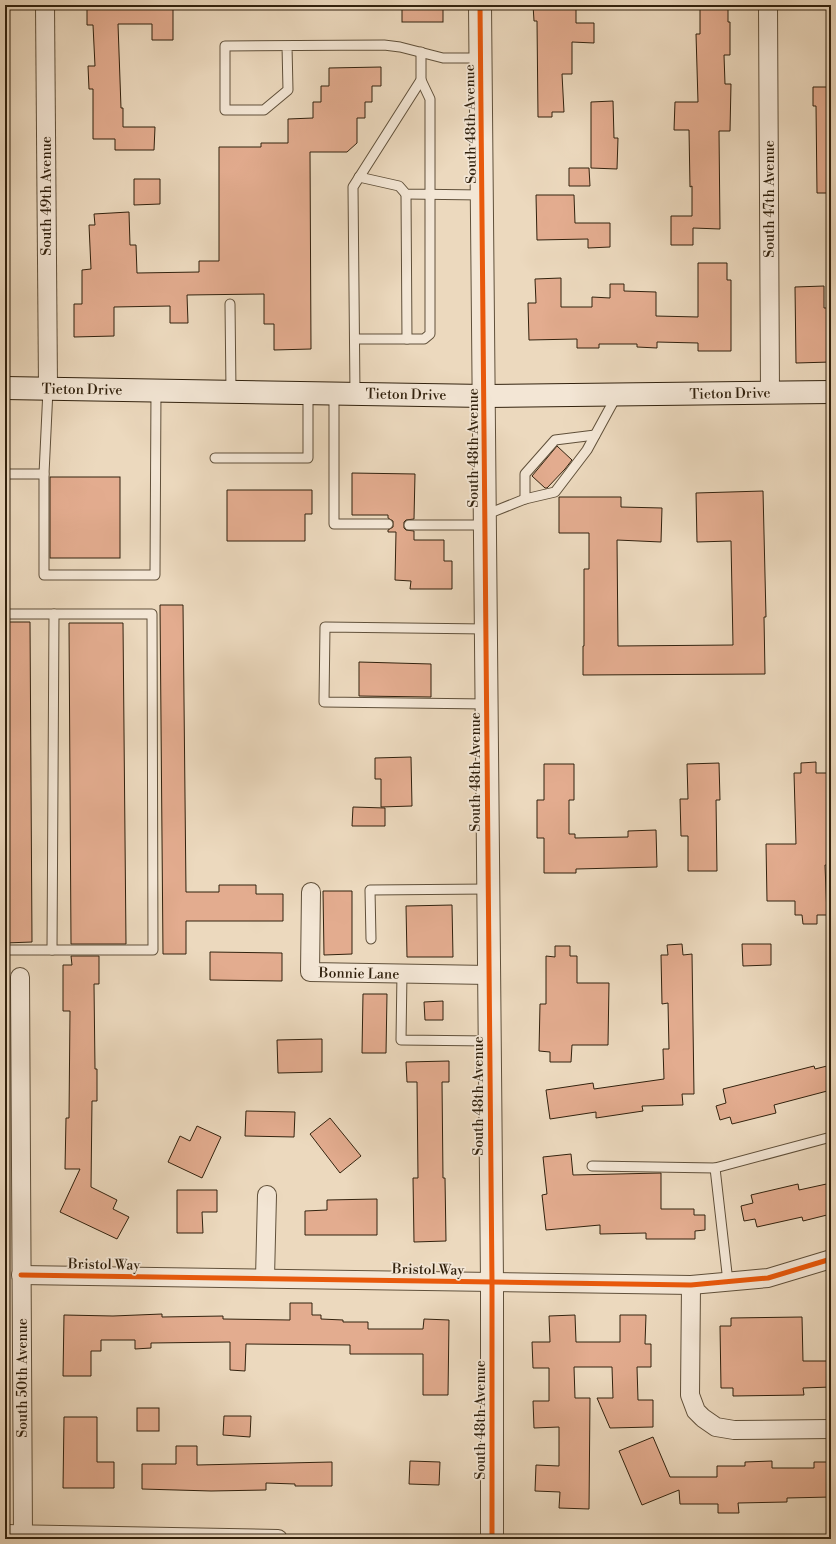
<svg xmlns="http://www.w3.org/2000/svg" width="836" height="1544" viewBox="0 0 836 1544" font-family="'Libre Bodoni',serif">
<rect width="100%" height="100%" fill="#ecd9be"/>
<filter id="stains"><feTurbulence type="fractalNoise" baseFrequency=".005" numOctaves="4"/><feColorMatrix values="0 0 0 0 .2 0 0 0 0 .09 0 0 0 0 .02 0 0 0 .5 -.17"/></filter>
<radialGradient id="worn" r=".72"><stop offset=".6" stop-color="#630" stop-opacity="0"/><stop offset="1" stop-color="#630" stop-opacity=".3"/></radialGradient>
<g fill="#e3ac8f" stroke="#32220e">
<polygon points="87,5 173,5 173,40 152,40 152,24 118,24 121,108 123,108 123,127 155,127 154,150 115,150 115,139 93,139 93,89 89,89 88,66 95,66 93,25 87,25"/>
<rect x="402" y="5" width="41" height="17"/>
<polygon points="533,5 576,5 576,23 594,23 594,43 572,42 572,74 562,74 564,112 552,112 552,117 538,117 537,21 534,21"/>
<polygon points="700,5 728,5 728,22 730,22 730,55 724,55 725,84 731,84 730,131 719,131 720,229 693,228 693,245 671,245 671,216 692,216 692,186 690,187 689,130 674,130 675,102 698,102 696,34 700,34"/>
<polygon points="381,67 381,86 372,86 372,102 365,102 365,118 357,118 357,143 347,152 310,152 311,349 274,350 274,324 264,324 264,294 187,295 188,323 170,323 170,306 114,307 114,336 74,337 74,304 82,304 82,270 91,269 89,225 95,225 94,214 129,212 130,245 136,245 137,273 199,272 199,261 219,261 219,147 261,147 261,143 288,143 288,119 313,118 313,102 321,102 321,86 329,86 329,68"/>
<polygon points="813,87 831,87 831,193 817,193 816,106 813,106"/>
<polygon points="613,101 614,138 618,138 617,169 591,168 591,102"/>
<polygon points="569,168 589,168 590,186 569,186"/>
<polygon points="134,179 160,179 160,204 134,205"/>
<polygon points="536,195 574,195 575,223 610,223 610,247 588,248 588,239 537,240"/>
<polygon points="698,263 727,263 727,280 731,280 731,351 698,351 698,343 657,342 657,348 637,347 637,344 599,344 599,348 577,348 577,339 529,340 528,303 536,303 535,279 561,278 561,307 592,307 592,297 610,298 610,284 624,284 624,291 656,292 656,316 698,317"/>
<polygon points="824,286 824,308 831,308 831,362 796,363 795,287"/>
<polygon points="557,446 572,460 565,469 547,488 545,488 532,476"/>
<polygon points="352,473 415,474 414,519 406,520 404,522 404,528 406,530 414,531 414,540 444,540 444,561 452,561 452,589 410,589 411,581 395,580 396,532 388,532 388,530 393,527 393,521 388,518 388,515 352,515"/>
<rect x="50" y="477" width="70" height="81"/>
<polygon points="227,490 312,490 312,514 305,514 305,541 227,541"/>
<polygon points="763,491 766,617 764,617 765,674 583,675 583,646 584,646 584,569 589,569 589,533 559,533 559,497 621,497 621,507 662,508 661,542 617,540 618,646 733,645 731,541 697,542 696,493"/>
<polygon points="160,605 183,605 186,892 219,892 219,885 256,885 256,894 283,894 283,921 186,921 186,954 163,954"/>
<polygon points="5,622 30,622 32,942 5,943"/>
<polygon points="69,623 123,623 126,944 71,944"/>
<polygon points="359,662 431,664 431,697 359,696"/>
<polygon points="411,757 412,806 381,807 381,779 375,779 375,758"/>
<polygon points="816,762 816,773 827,773 829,865 825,865 827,915 817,915 817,924 803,924 802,915 795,915 795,901 767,901 766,844 796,844 794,773 801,773 801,763"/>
<polygon points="719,763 720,800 716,800 717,871 688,871 688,836 681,836 680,799 688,799 687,764"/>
<polygon points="544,764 574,764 574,800 569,800 569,834 575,834 575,838 628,837 628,831 656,830 657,867 576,869 576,873 544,873 544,838 537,838 537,800 544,800"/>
<polygon points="353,807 385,808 385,826 352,826"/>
<polygon points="323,891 352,891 352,954 324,955"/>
<polygon points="452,905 453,957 407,957 406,906"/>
<polygon points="682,944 683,955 692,954 694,1094 682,1094 683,1105 642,1106 643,1111 596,1118 596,1112 550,1119 546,1090 593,1083 594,1089 664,1079 663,1049 669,1049 668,1003 662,1004 661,955 668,955 667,945"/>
<polygon points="742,944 771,944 771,965 743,966"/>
<polygon points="555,946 570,946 570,956 577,956 577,983 609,983 608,1045 572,1045 571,1062 550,1062 550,1052 539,1051 540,1004 546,1004 546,956 555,957"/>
<polygon points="210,952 282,953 282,981 210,980"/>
<polygon points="71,956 99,956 99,984 94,984 95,1069 97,1069 97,1101 92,1101 91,1187 117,1200 113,1209 129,1217 117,1239 60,1212 80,1169 65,1169 66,1118 69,1118 70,1011 63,1011 63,965 72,965"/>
<polygon points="363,994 387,994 386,1053 362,1053"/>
<polygon points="443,1001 443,1020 425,1020 424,1002"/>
<polygon points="322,1039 322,1072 278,1073 277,1040"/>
<polygon points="449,1061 449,1082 442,1082 443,1178 445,1178 446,1241 414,1242 413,1178 418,1178 417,1082 407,1082 406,1062"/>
<polygon points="831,1065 831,1090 774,1105 776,1113 732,1124 730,1117 720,1120 716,1106 726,1103 723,1089 814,1066 815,1069"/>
<polygon points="246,1111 295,1112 294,1137 245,1136"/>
<polygon points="330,1118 361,1156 340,1173 310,1134"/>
<polygon points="197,1126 221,1137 202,1178 168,1162 180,1136 190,1141"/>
<polygon points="571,1154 573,1175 661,1173 661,1209 694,1209 694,1215 705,1215 705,1230 695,1231 695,1239 646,1239 646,1233 600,1234 600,1225 546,1230 542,1195 547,1194 543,1157"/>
<polygon points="831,1183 831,1214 803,1221 802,1217 757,1227 755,1219 744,1221 741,1206 753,1203 751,1195 798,1184 799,1190"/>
<polygon points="177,1190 217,1190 217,1212 202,1212 203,1233 177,1233"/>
<polygon points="377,1199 377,1235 305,1235 305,1211 327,1210 327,1200"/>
<polygon points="290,1303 312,1303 312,1315 321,1315 321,1319 343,1320 343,1322 368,1322 368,1329 423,1329 424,1319 449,1320 448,1395 423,1395 423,1354 350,1354 350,1345 246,1344 245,1371 230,1370 230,1342 151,1343 151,1348 135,1349 135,1340 101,1340 101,1351 91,1351 91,1376 63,1376 64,1315 113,1316 162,1314 162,1317 223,1316 223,1319 290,1320"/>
<polygon points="575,1315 576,1342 620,1342 620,1315 646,1315 645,1344 651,1344 651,1367 637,1367 638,1400 653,1400 653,1427 610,1428 597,1398 613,1398 612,1367 574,1367 575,1398 590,1398 589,1509 559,1508 560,1492 535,1491 536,1465 559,1466 559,1427 534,1428 533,1401 549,1401 549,1368 533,1368 532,1342 550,1342 549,1316"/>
<polygon points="802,1317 803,1361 831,1361 831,1387 803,1388 804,1395 733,1396 733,1388 721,1388 720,1326 731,1326 731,1318"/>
<rect x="137" y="1408" width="22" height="23"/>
<polygon points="224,1416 251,1416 250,1437 223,1435"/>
<polygon points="64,1417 97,1417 97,1462 114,1462 114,1488 63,1488"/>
<polygon points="653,1437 670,1477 717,1477 717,1466 745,1466 745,1462 772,1461 772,1468 814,1468 814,1462 831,1462 831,1497 787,1498 787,1502 738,1503 739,1513 718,1513 718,1504 680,1504 679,1490 642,1505 619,1451"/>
<polygon points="176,1446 197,1446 197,1465 332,1462 332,1486 295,1486 295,1484 266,1483 266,1490 211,1491 142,1489 142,1464 176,1464"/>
<polygon points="410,1461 440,1462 439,1485 409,1484"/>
</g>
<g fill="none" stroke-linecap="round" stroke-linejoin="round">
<g stroke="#60503a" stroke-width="11">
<g id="service">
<polyline points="287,46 288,90 264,110 225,110 225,46 384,45 400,47 443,58 481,58"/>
<polyline points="359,177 399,186 406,194 482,195"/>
<polyline points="230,304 231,391"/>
<polyline points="355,339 407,339 406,194"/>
<polyline points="407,339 424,339 430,334 430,99 421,80"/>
<polyline points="334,393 334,524 388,524"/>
<polyline points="355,393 353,187 421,80 421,52"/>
<polyline points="215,458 308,458 308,393"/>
<polyline points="5,474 44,474 48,389"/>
<polyline points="44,474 44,575 155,575 156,390"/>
<polyline points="525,499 525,474 555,440 595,435"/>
<polyline points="485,515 525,499 555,492 587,450 617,395"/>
<polyline points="409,525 486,525"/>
<polyline points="5,614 152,614 153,950 5,950"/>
<polyline points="486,629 325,627 324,702 487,704"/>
<polyline points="371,939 370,890 488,889"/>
<polyline points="52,950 54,614"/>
<polyline points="402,973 401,1040 489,1041"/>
<polyline points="592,1166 715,1168 831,1137"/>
<polyline points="715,1168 728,1282"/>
</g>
</g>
<g stroke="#60503a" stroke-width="20">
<g id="minor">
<polyline points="45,5 48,388"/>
<polyline points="768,5 770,392"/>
<polyline points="311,892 310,972 489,975"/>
<polyline points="20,977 23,1539"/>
<polyline points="21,1275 691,1285 768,1278 831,1259"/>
<polyline points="265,1278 267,1195"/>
<polyline points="691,1285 690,1395 696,1411 703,1418 716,1427 734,1430 831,1429"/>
<polyline points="5,1534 278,1539"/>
</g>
</g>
<g stroke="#60503a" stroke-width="24">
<polyline id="tertiary" points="480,5 492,1282 492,1539"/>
</g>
<g stroke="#32220e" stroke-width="24">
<polyline id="secondary" points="5,388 485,396 831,392"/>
</g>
<use href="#service" stroke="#f3e6d5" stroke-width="9"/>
<use href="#minor" stroke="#f3e6d5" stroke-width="18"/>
<use href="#tertiary" stroke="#f3e6d5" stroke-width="22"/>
<use href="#secondary" stroke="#f3e6d5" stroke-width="22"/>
<g stroke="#f3e6d5" stroke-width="8">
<g id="cycleway">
<polyline points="480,5 492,1282 492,1539"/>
<polyline points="21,1275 691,1285 768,1278 831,1259"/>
</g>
</g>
<use href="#cycleway" stroke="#e8590c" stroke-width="5"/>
</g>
<g text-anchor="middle" stroke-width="3.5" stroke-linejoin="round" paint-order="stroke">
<g font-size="14" fill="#32220e" stroke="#f3e6d5">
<text transform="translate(470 124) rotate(-91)" y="5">South 48th Avenue</text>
<text transform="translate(46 196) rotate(-90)" y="5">South 49th Avenue</text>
<text transform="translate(769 199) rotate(-90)" y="5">South 47th Avenue</text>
<text transform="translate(82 389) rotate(1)" y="5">Tieton Drive</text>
<text transform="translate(730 393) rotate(-1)" y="5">Tieton Drive</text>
<text transform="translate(406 394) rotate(1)" y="5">Tieton Drive</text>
<text transform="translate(473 448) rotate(-90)" y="5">South 48th Avenue</text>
<text transform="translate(475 772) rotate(-90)" y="5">South 48th Avenue</text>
<text transform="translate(359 973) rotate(1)" y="5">Bonnie Lane</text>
<text transform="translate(478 1096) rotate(-90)" y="5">South 48th Avenue</text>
<text transform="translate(104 1264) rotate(1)" y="5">Bristol Way</text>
<text transform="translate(428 1269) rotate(1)" y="5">Bristol Way</text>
<text transform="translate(22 1378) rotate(-90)" y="5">South 50th Avenue</text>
<text transform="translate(480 1420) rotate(-90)" y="5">South 48th Avenue</text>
</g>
</g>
<rect width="836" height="1544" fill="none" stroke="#ecd9be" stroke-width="20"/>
<rect x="6" y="6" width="824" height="1532" fill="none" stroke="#32220e" stroke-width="2"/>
<rect x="10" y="10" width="816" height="1524" fill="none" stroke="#32220e"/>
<rect width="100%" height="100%" filter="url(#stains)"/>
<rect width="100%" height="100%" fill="url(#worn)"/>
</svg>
